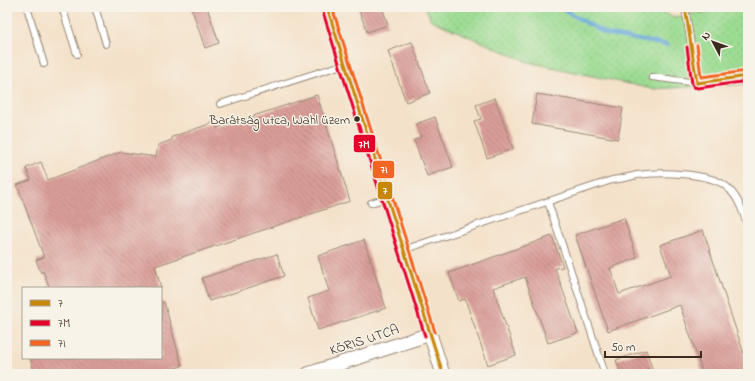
<svg xmlns="http://www.w3.org/2000/svg" width="755" height="381" viewBox="0 0 755 381" font-family="'Indie Flower',sans-serif">
<defs>
<pattern id="green-dots" width="8" height="8" patternUnits="userSpaceOnUse"><rect width="8" height="8" fill="#9cdc93"/><path d="M2 2h.1M6 6h.1" fill="none" stroke="#87bd7e" stroke-width="1.8" stroke-linecap="round"/></pattern>
<pattern id="building-back-hatch" width="6" height="6" patternUnits="userSpaceOnUse"><rect width="6" height="6" fill="#da9e99"/><path d="M-1 5l2 2M0 0l6 6M5-1l2 2" fill="none" stroke="#b2817c"/></pattern>
</defs>
<rect width="100%" height="100%" fill="#f7f3e8"/>
<filter id="ink" filterUnits="userSpaceOnUse"><feTurbulence type="fractalNoise" baseFrequency=".025" numOctaves="2"/><feDisplacementMap in="SourceGraphic" scale="8" xChannelSelector="R" yChannelSelector="G"/><feConvolveMatrix kernelMatrix="1 2 1 2 8 2 1 2 1" color-interpolation-filters="sRGB"/></filter>
<filter id="wash" filterUnits="userSpaceOnUse"><feTurbulence type="fractalNoise" baseFrequency=".012" numOctaves="4" result="noise"/><feDisplacementMap in="SourceGraphic" scale="16" xChannelSelector="R" yChannelSelector="G"/><feGaussianBlur stdDeviation="0.9" result="paint"/><feColorMatrix in="noise" values="0 0 0 0 0 0 0 0 0 0 0 0 0 0 0 0 0 1.4 0 .05"/><feComposite in="paint" operator="in"/></filter>
<g filter="url(#wash)">
<rect width="100%" height="100%" fill="#f4e1c9"/>
<polygon fill="url(#green-dots)" stroke="#6c8358" points="425,7 648,7 675,17 734,7 748,7 748,84 652,89 528,62 431,20"/>
<g fill="none" stroke-linecap="round" stroke-linejoin="round">
<polyline stroke="#65a7d9" stroke-width="4" points="559,7 606,34 667,45"/>
</g>
<g id="blocks">
<g fill="url(#building-back-hatch)">
<polygon points="191,7 207,7 219,43 205,48"/>
<polygon points="358,7 382,7 388,25 367,32"/>
<polygon points="412,42 430,93 406,102 388,51"/>
<polygon points="537,94 623,108 618,139 532,124"/>
<polygon points="317,95 350,201 155,266 161,288 50,288 43,271 41,273 36,260 44,257 17,185 31,180 26,168 41,162 48,180 121,152 156,157 158,145 172,140 172,137 215,122 217,128"/>
<polygon points="495,98 513,149 487,158 474,121 481,119 476,105"/>
<polygon points="435,117 453,167 427,176 414,140 421,137 416,124"/>
<polygon points="624,218 637,258 610,268 619,294 671,276 660,245 703,230 748,366 748,374 703,374 680,305 608,331 575,235"/>
<polygon points="552,236 563,267 555,268 578,333 548,343 525,277 493,288 516,355 488,365 465,299 459,301 449,273"/>
<polygon points="364,240 386,308 318,330 308,298 329,291 318,256"/>
<polygon points="277,254 284,276 209,301 202,278"/>
<polygon points="161,302 164,302 182,366 155,374 35,374 30,358 161,358"/>
<polygon points="646,350 654,374 621,374 616,360"/>
</g>
</g>
</g>
<g filter="url(#ink)">
<use href="#blocks" fill-opacity="0" stroke="#988674" stroke-width="1"/>
<g fill="none" stroke-linecap="round" stroke-linejoin="round">
<g stroke="#988674" stroke-width="8">
<g id="service">
<polyline points="27,7 44,64"/>
<polyline points="62,7 77,54"/>
<polyline points="95,7 106,44"/>
<polyline points="685,7 697,83"/>
<polyline points="652,77 697,83 748,76"/>
<polyline points="220,104 345,64"/>
<polyline points="548,202 605,374"/>
<polyline points="371,203 386,198"/>
<path d="M 403,250 L 612,180 C 620,179 629,177 637,175 C 658,172 710,172 727,187 C 739,198 743,212 748,227"/>
</g>
</g>
<g stroke="#988674" stroke-width="15">
<g id="minor">
<polyline points="327,7 403,250 443,374"/>
<polyline points="308,374 430,334"/>
</g>
</g>
<use href="#service" stroke="#fff" stroke-width="6"/>
<use href="#minor" stroke="#fff" stroke-width="13"/>
<g stroke="#f7f3e8" stroke-width="6">
<g id="bus-1">
<polyline points="327,7 443,374"/>
<polyline points="685,7 697,83"/>
<polyline points="697,83 748,76"/>
</g>
</g>
<g stroke="#f7f3e8" stroke-width="6">
<g id="bus-2">
<polyline points="322,9 425,336"/>
<polyline points="687,47 692,84 694,87 698,88 748,81"/>
</g>
</g>
<g stroke="#f7f3e8" stroke-width="6">
<g id="bus-3">
<polyline points="332,7 435,332"/>
<polyline points="697,45 701,77 747,71"/>
</g>
</g>
<use href="#bus-1" stroke="#c88708" stroke-width="3"/>
<use href="#bus-2" stroke="#e4002b" stroke-width="3"/>
<use href="#bus-3" stroke="#f26522" stroke-width="3"/>
</g>
</g>
<circle fill="#3b2a1e" stroke="#f7f3e8" stroke-width="1.5" cx="357" cy="119" r="3.5"/>
<g text-anchor="middle" stroke-width="3" stroke-linejoin="round" paint-order="stroke">
<g font-size="13" fill="#3b2a1e" stroke="#f7f3e8" text-anchor="end">
<text x="350" y="124">Barátság utca, Wahl üzem</text>
</g>
<g font-size="14" fill="#3b2a1e" stroke="#f7f3e8">
<text transform="translate(364 339) rotate(-18)" y="5">KŐRIS UTCA</text>
</g>
</g>
<g stroke="#f7f3e8" stroke-width="1.5">
<rect x="353" y="134" width="23" height="19" rx="4" fill="#e4002b"/>
<rect x="372" y="160" width="23" height="19" rx="4" fill="#f26522"/>
<rect x="377" y="181" width="16" height="19" rx="4" fill="#c88708"/>
</g>
<g font-size="11" text-anchor="middle" font-weight="bold" fill="#fff">
<text x="364" y="148">7M</text>
<text x="384" y="173">7I</text>
<text x="385" y="194">7</text>
</g>
<rect width="755" height="381" fill="none" stroke="#f7f3e8" stroke-width="24"/>
<rect x="22" y="287" width="140" height="72" fill="#f7f3e8" stroke="#aca397"/>
<rect x="30" y="300" width="20" height="6" fill="#c88708" stroke="#aca397"/>
<text x="58" y="307" font-size="12" fill="#3b2a1e">7</text>
<rect x="30" y="320" width="20" height="6" fill="#e4002b" stroke="#aca397"/>
<text x="58" y="327" font-size="12" fill="#3b2a1e">7M</text>
<rect x="30" y="340" width="20" height="6" fill="#f26522" stroke="#aca397"/>
<text x="58" y="347" font-size="12" fill="#3b2a1e">7I</text>
<g transform="translate(713 42) rotate(311)" stroke="#f7f3e8" stroke-width="3" paint-order="stroke">
<path d="M0-3L7 15L0 10L-7 15Z" fill="#3b2a1e"/>
<text y="-6" font-size="11" font-weight="bold" text-anchor="middle" fill="#3b2a1e">N</text>
</g>
<path d="M605 351v6h96v-6" fill="none" stroke="#3b2a1e" stroke-width="2"/>
<text x="611" y="351" font-size="12" fill="#3b2a1e" stroke="#f7f3e8" stroke-width="3" paint-order="stroke">50 m</text>
</svg>
